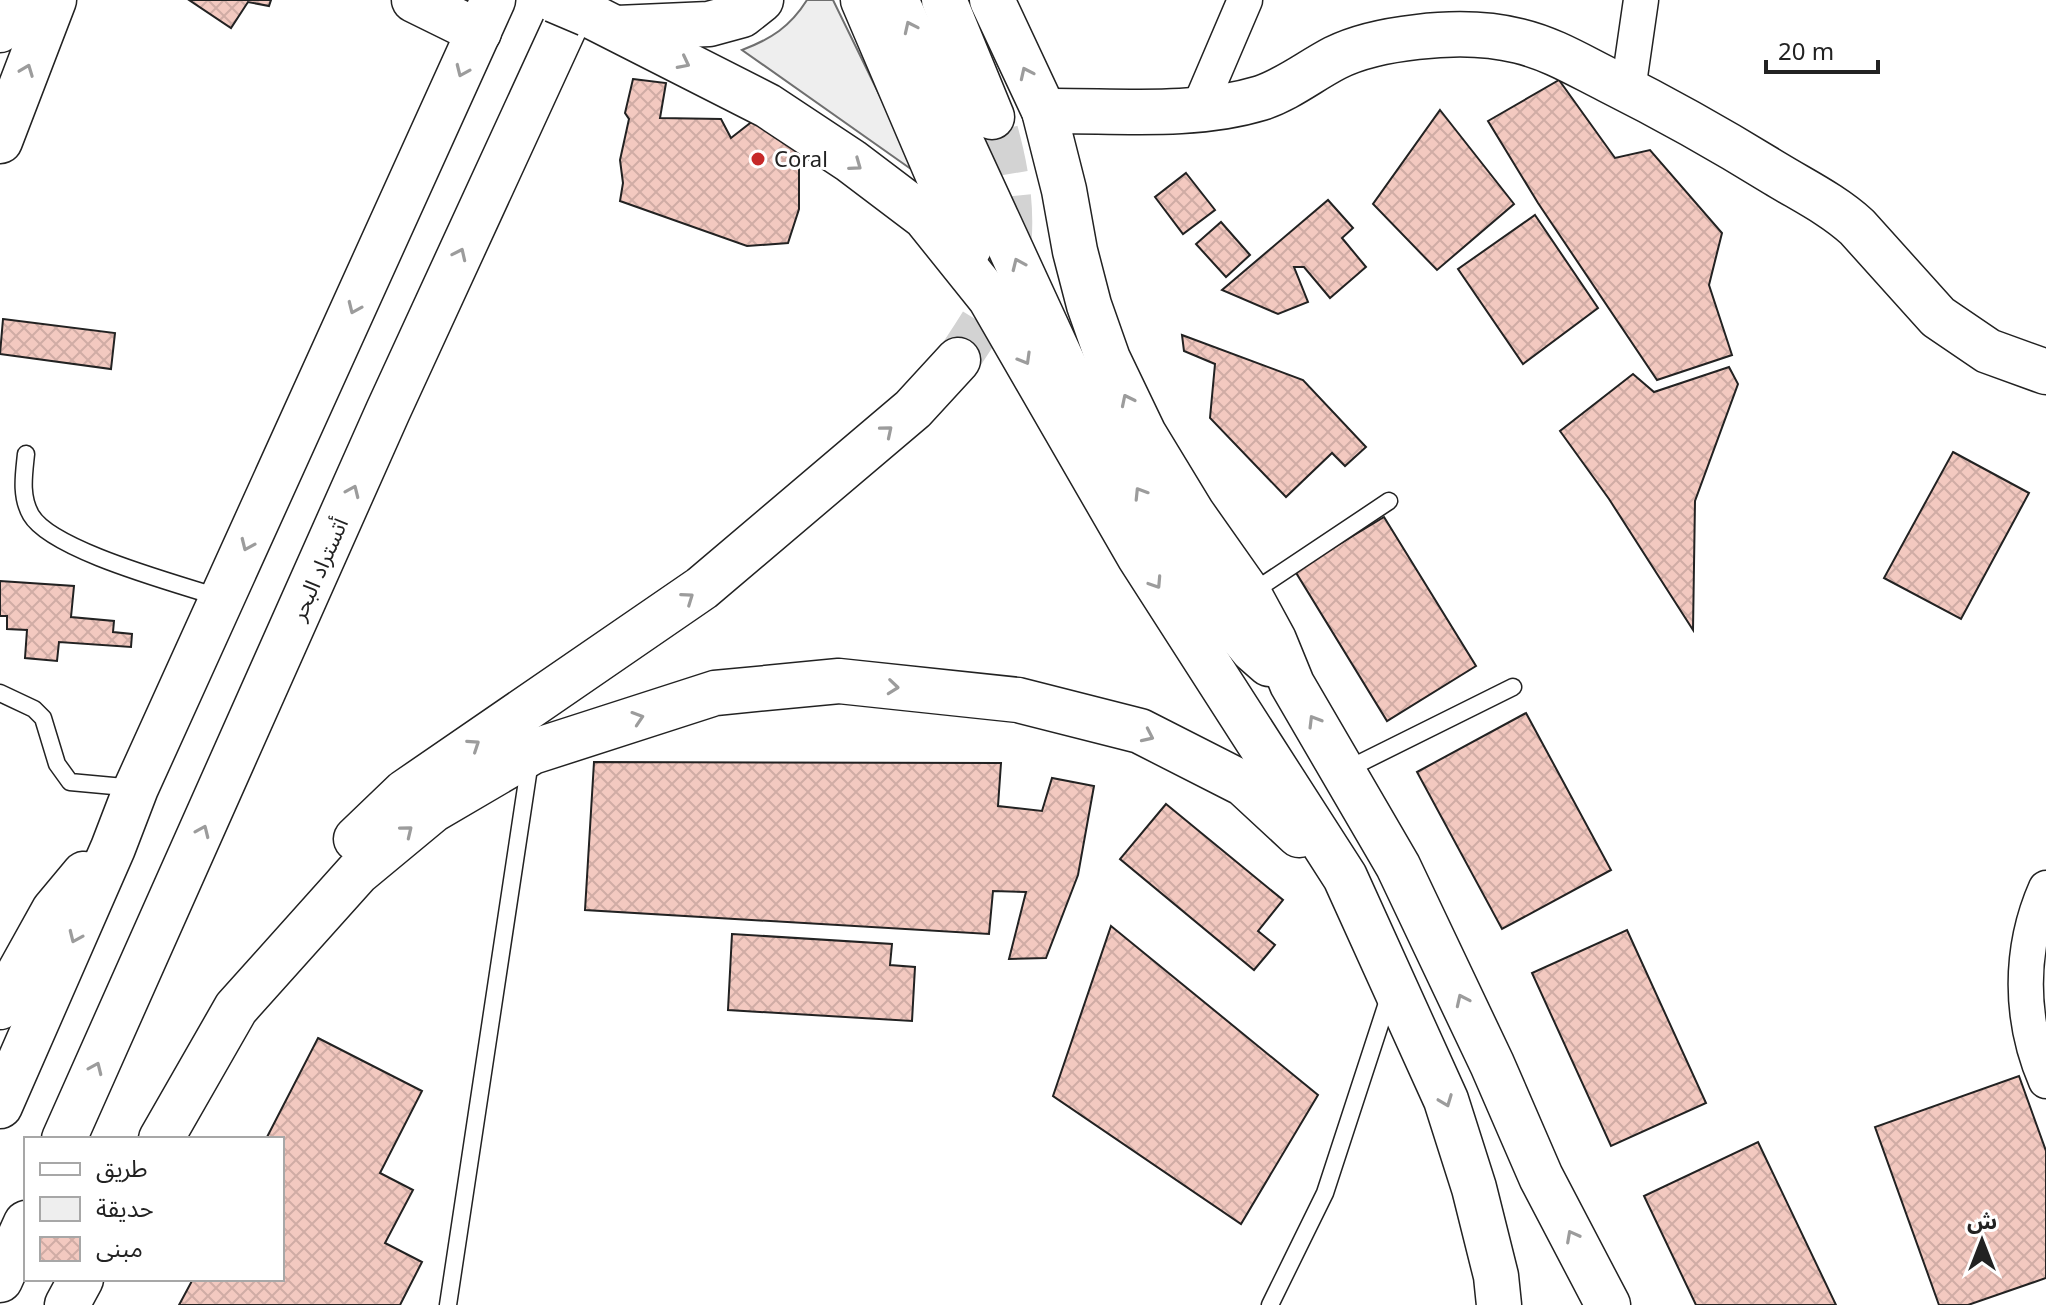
<svg xmlns="http://www.w3.org/2000/svg" width="2046" height="1305" viewBox="0 0 2046 1305" font-family="'Noto Sans','Noto Sans Arabic',sans-serif">
<defs>
<pattern id="building-cross-hatch" width="8" height="8" patternUnits="userSpaceOnUse" patternTransform="scale(2)"><rect width="8" height="8" fill="#f3c9c0"/><path d="M0 0l8 8M0 8l8-8" fill="none" stroke="#d0aca5"/></pattern>
</defs>
<rect width="100%" height="100%" fill="#fff"/>
<path fill="#eee" stroke="#6f6f6f" stroke-width="2" d="M 807,0 L 833,0 L 918,174 L 742,50 C 771,39 790,27 807,0 Z"/>
<g fill="url(#building-cross-hatch)" stroke="#222" stroke-width="2">
<polygon points="189,0 271,0 269,6 248,2 231,28"/>
<polygon points="633,79 666,83 660,118 721,119 731,138 754,120 799,153 799,209 788,243 747,246 620,201 623,183 620,160 629,119 625,113"/>
<polygon points="1559,80 1615,158 1650,150 1722,233 1709,285 1732,355 1657,380 1538,203 1488,121"/>
<polygon points="1440,110 1514,204 1437,270 1373,204"/>
<polygon points="1186,173 1215,210 1183,234 1155,197"/>
<polygon points="1328,200 1353,228 1342,238 1366,267 1330,298 1304,267 1294,267 1308,302 1278,314 1222,290"/>
<polygon points="1535,215 1598,308 1523,364 1458,269"/>
<polygon points="1221,222 1250,255 1226,277 1196,244"/>
<polygon points="3,319 115,333 111,369 0,354"/>
<polygon points="1182,335 1303,380 1366,447 1345,466 1332,453 1286,497 1210,418 1215,364 1184,351"/>
<polygon points="1729,367 1738,384 1695,501 1693,630 1609,499 1560,431 1633,374 1654,392"/>
<polygon points="1953,452 2029,493 1961,619 1884,578"/>
<polygon points="1384,517 1476,666 1387,721 1295,571"/>
<polygon points="0,581 74,586 71,617 114,621 113,632 132,634 131,647 59,642 57,661 25,658 27,630 7,629 7,616 0,616"/>
<polygon points="1526,713 1611,870 1502,929 1417,772"/>
<polygon points="594,762 1001,763 998,806 1042,811 1052,778 1094,786 1078,875 1046,958 1009,959 1026,892 993,891 989,934 585,910"/>
<polygon points="1166,804 1283,900 1258,931 1275,945 1254,970 1120,859"/>
<polygon points="1111,926 1318,1095 1241,1224 1053,1096"/>
<polygon points="1627,930 1706,1103 1611,1146 1532,973"/>
<polygon points="732,934 892,944 890,965 915,967 912,1021 728,1010"/>
<polygon points="318,1038 422,1091 380,1173 413,1190 385,1243 422,1262 400,1305 179,1305 193,1279 282,1279 282,1139 266,1139"/>
<polygon points="2019,1076 2046,1151 2046,1278 1968,1305 1939,1305 1875,1127"/>
<polygon points="1758,1142 1836,1305 1696,1305 1644,1196"/>
</g>
<g fill="none" stroke-linecap="round" stroke-linejoin="round">
<path stroke="#d3d3d3" stroke-width="44" stroke-dasharray="44 22" stroke-linecap="butt" d="M 958,360 C 973,336 992,311 1001,283 C 1019,229 1008,170 992,117"/>
<g stroke="#222" stroke-width="19">
<g id="lane">
<path d="M 26,454 C 24,474 20,496 31,515 C 52,551 179,584 221,598"/>
<polyline points="1251,593 1389,501"/>
<polyline points="0,693 34,709 43,718 57,764 70,782 135,788"/>
<polyline points="1346,770 1513,687"/>
<polyline points="448,1305 530,761"/>
<polyline points="1270,1305 1325,1193 1389,997"/>
</g>
</g>
<g stroke="#222" stroke-width="37">
<g id="street">
<polyline points="1628,90 1641,0"/>
<polyline points="1198,110 1245,0"/>
<path d="M 2046,888 C 2019,949 2019,1019 2046,1081"/>
</g>
</g>
<g stroke="#222" stroke-width="47">
<g id="secondary">
<polyline points="414,0 479,32"/>
<path d="M 1044,111 C 1115,110 1192,119 1261,98 C 1288,89 1310,71 1335,58 C 1359,46 1390,40 1417,37 C 1450,33 1487,33 1519,41 C 1552,49 1578,65 1608,80 C 1666,109 1721,140 1776,174 C 1804,191 1833,205 1857,227 L 1938,317 L 1988,351 L 2046,372"/>
<polyline points="0,141 54,0"/>
</g>
</g>
<g stroke="#222" stroke-width="47">
<g id="highway">
<polyline points="863,0 969,248"/>
<polyline points="896,0 1076,391 1165,531 1221,611 1253,650 1269,664"/>
<polyline points="944,0 992,117"/>
<polyline points="992,0 1044,111 1064,190 1075,251 1089,305 1108,359 1144,434 1192,513 1249,594 1274,640 1292,684 1398,866 1492,1064 1541,1177 1608,1305"/>
<polyline points="587,14 768,106 851,161 925,217 990,298 1139,556 1345,877 1446,1100 1474,1188 1496,1276 1499,1305"/>
<polyline points="617,28 709,24 742,15 761,0"/>
<polyline points="0,30 13,0"/>
<polyline points="356,839 405,792 702,588 913,409 958,360"/>
<polyline points="0,1007 54,910 84,874"/>
<polyline points="0,1106 113,848 136,788 493,0"/>
<polyline points="64,1139 388,411 577,0"/>
<polyline points="161,1139 236,1008 357,873 433,810 532,752 715,693 839,681 1018,700 1140,731 1244,784 1299,835"/>
<polyline points="0,1280 26,1223"/>
<polyline points="67,1305 81,1279"/>
</g>
</g>
<use href="#lane" stroke="#fff" stroke-width="16"/>
<use href="#street" stroke="#fff" stroke-width="34"/>
<use href="#secondary" stroke="#fff" stroke-width="44"/>
<use href="#highway" stroke="#fff" stroke-width="44"/>
<g stroke="#222" stroke-width="47" stroke-linecap="butt">
<polyline id="highway-bridge" points="554,0 587,14"/>
</g>
<use href="#highway-bridge" stroke="#fff" stroke-width="44"/>
</g>
<defs><path id="oneway-chevron" d="M-2-3.5L2.5 0L-2 3.5" fill="none" stroke-width="1.6" stroke-linecap="round" stroke-linejoin="round" transform="scale(2)"/></defs>
<g stroke="#9c9c9c">
<use href="#oneway-chevron" transform="translate(910 27) rotate(-115)"/>
<use href="#oneway-chevron" transform="translate(684 63) rotate(27)"/>
<use href="#oneway-chevron" transform="translate(27 70) rotate(-69)"/>
<use href="#oneway-chevron" transform="translate(462 71) rotate(114)"/>
<use href="#oneway-chevron" transform="translate(1026 73) rotate(-115)"/>
<use href="#oneway-chevron" transform="translate(856 165) rotate(36)"/>
<use href="#oneway-chevron" transform="translate(460 254) rotate(-65)"/>
<use href="#oneway-chevron" transform="translate(1018 264) rotate(-114)"/>
<use href="#oneway-chevron" transform="translate(354 308) rotate(114)"/>
<use href="#oneway-chevron" transform="translate(1025 359) rotate(60)"/>
<use href="#oneway-chevron" transform="translate(1127 400) rotate(-116)"/>
<use href="#oneway-chevron" transform="translate(887 431) rotate(-40)"/>
<use href="#oneway-chevron" transform="translate(353 491) rotate(-66)"/>
<use href="#oneway-chevron" transform="translate(1140 493) rotate(-122)"/>
<use href="#oneway-chevron" transform="translate(247 545) rotate(114)"/>
<use href="#oneway-chevron" transform="translate(1156 583) rotate(57)"/>
<use href="#oneway-chevron" transform="translate(688 598) rotate(-35)"/>
<use href="#oneway-chevron" transform="translate(893 687) rotate(6)"/>
<use href="#oneway-chevron" transform="translate(638 718) rotate(-18)"/>
<use href="#oneway-chevron" transform="translate(1314 721) rotate(-121)"/>
<use href="#oneway-chevron" transform="translate(1148 736) rotate(25)"/>
<use href="#oneway-chevron" transform="translate(474 745) rotate(-34)"/>
<use href="#oneway-chevron" transform="translate(203 831) rotate(-66)"/>
<use href="#oneway-chevron" transform="translate(407 831) rotate(-39)"/>
<use href="#oneway-chevron" transform="translate(75 937) rotate(114)"/>
<use href="#oneway-chevron" transform="translate(1462 1000) rotate(-115)"/>
<use href="#oneway-chevron" transform="translate(96 1068) rotate(-66)"/>
<use href="#oneway-chevron" transform="translate(1446 1101) rotate(69)"/>
<use href="#oneway-chevron" transform="translate(1572 1236) rotate(-118)"/>
</g>
<circle fill="#c62828" stroke="#fff" stroke-width="3" cx="758" cy="159" r="8"/>
<g text-anchor="middle" stroke-width="6" stroke-linejoin="round" paint-order="stroke">
<g font-size="22" fill="#222" stroke="#fff" text-anchor="start">
<text x="774" y="167">Coral</text>
</g>
<g font-size="22" fill="#222" stroke="#fff">
<text transform="translate(319 569) rotate(-66)" y="8">أتستراد البحر</text>
</g>
</g>
<rect x="24" y="1137" width="260" height="144" fill="#ffffff" stroke="#a7a7a7" stroke-width="2"/>
<rect x="40" y="1163" width="40" height="12" fill="#ffffff" stroke="#a7a7a7" stroke-width="2"/>
<text x="96" y="1177" font-size="24" fill="#222222">طريق</text>
<rect x="40" y="1197" width="40" height="24" fill="#eeeeee" stroke="#a7a7a7" stroke-width="2"/>
<text x="96" y="1217" font-size="24" fill="#222222">حديقة</text>
<rect x="40" y="1237" width="40" height="24" fill="url(#building-cross-hatch)" stroke="#a7a7a7" stroke-width="2"/>
<text x="96" y="1257" font-size="24" fill="#222222">مبنى</text>
<g transform="translate(1982 1241)" stroke="#ffffff" stroke-width="6" paint-order="stroke">
<path d="M0-6L14 30L0 20L-14 30Z" fill="#222222"/>
<text y="-12" font-size="22" font-weight="bold" text-anchor="middle" fill="#222222">ش</text>
</g>
<path d="M1766 60v12h112v-12" fill="none" stroke="#222222" stroke-width="4"/>
<text x="1778" y="60" font-size="24" fill="#222222" stroke="#ffffff" stroke-width="6" paint-order="stroke">20 m</text>
</svg>
